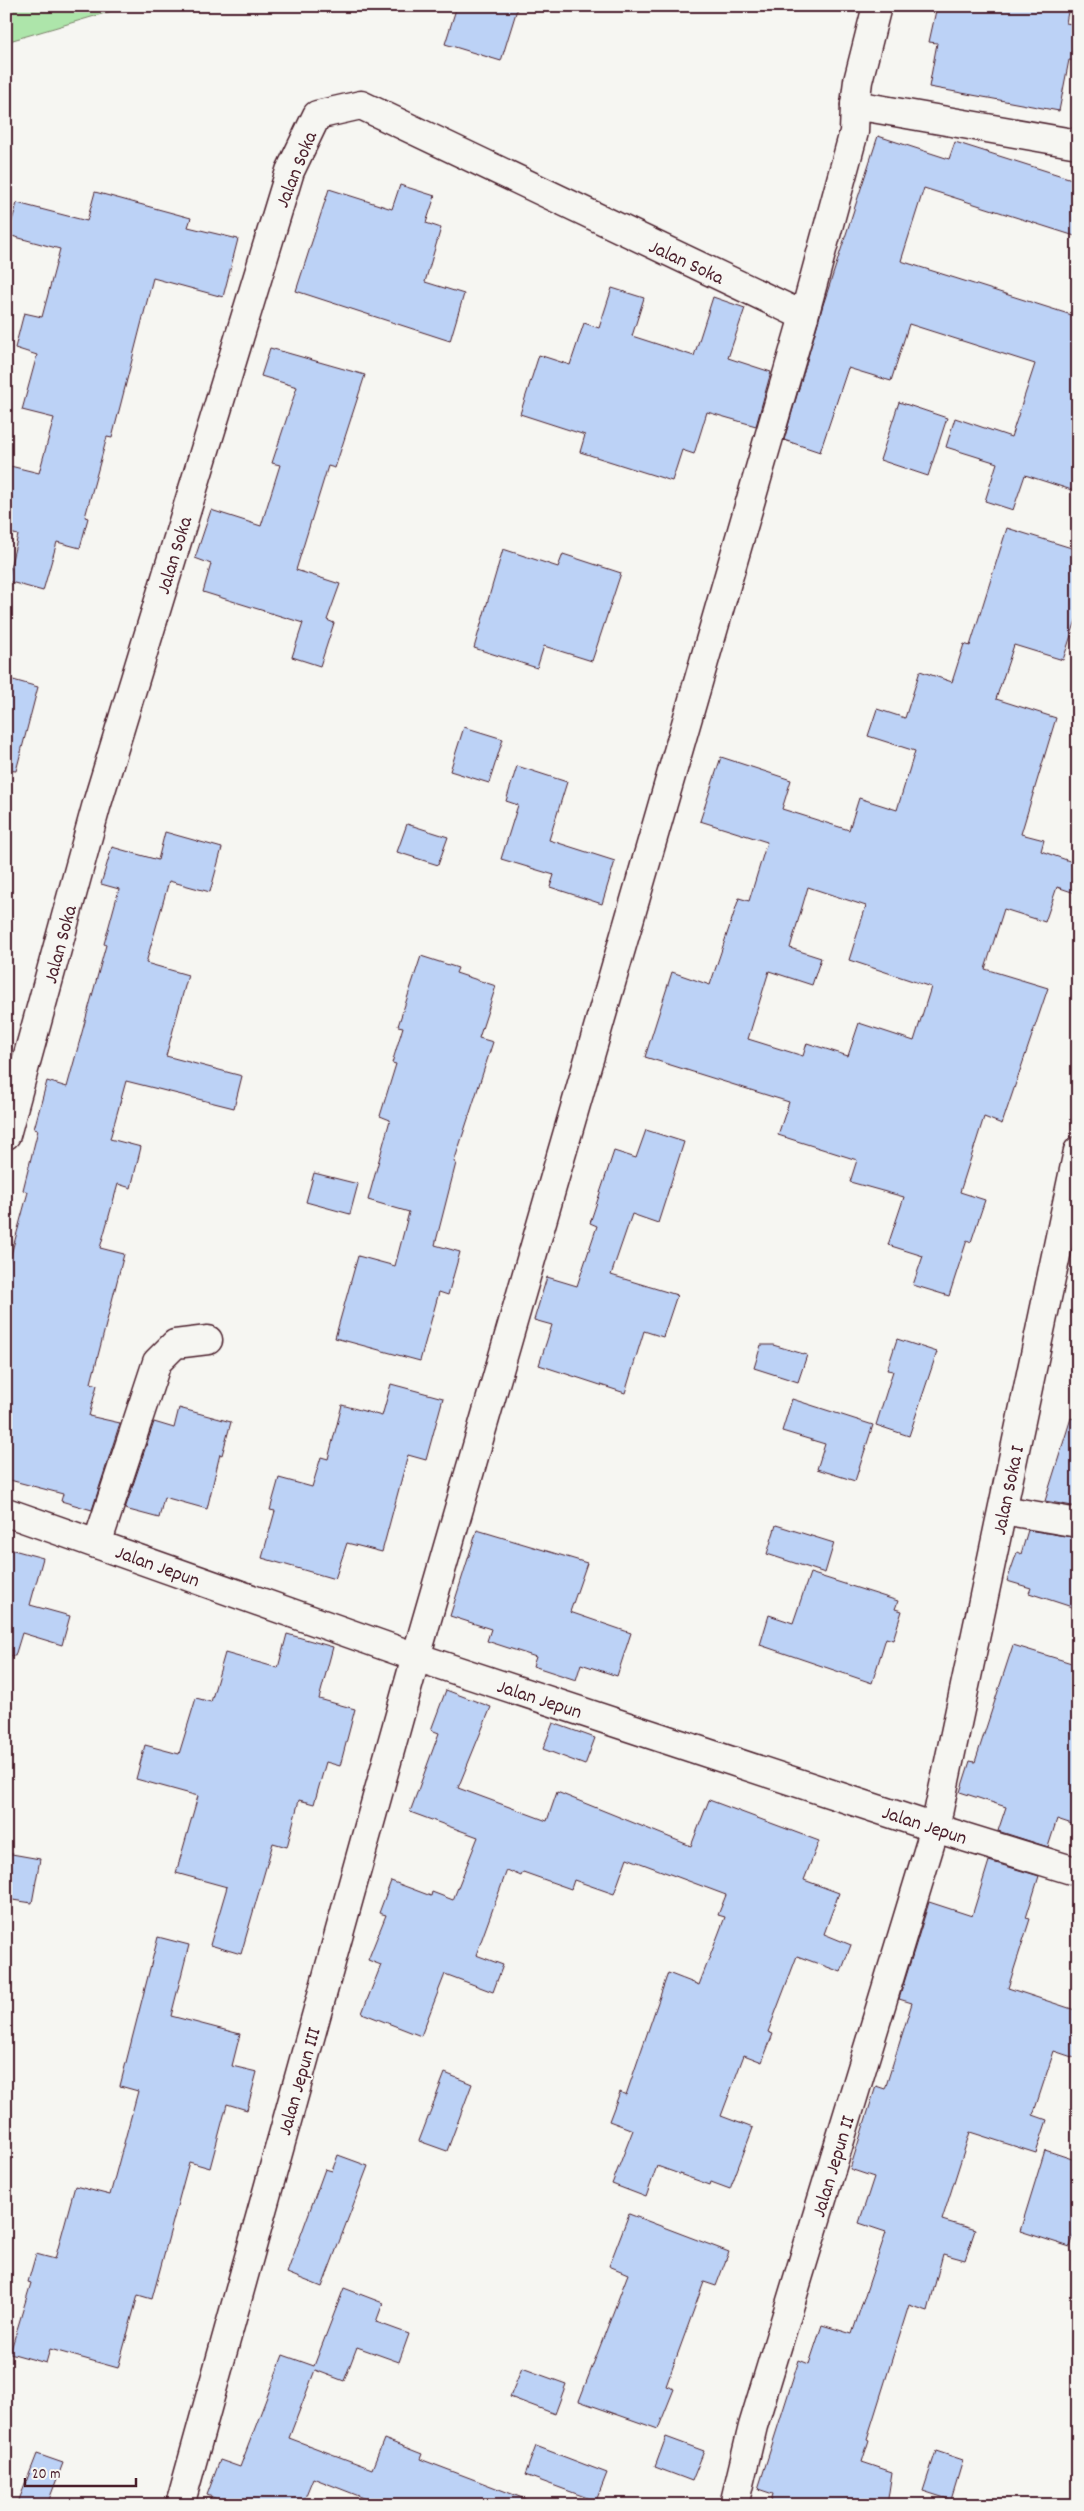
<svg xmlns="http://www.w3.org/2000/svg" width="1084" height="2511" viewBox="0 0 1084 2511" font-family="Dekko,sans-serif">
<rect width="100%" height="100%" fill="#f6f6f2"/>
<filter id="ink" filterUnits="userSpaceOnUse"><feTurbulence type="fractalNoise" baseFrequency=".02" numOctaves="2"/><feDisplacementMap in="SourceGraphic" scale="10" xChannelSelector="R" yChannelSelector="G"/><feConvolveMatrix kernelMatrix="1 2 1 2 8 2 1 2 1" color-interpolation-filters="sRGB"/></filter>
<g filter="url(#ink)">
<polygon fill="#ade5aa" stroke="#7c826a" points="6,6 129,6 6,42"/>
<g fill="#bcd2f6" stroke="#4a1f2b" fill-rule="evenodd">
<polygon points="457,6 518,6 501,61 445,44"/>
<polygon points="937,6 1069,6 1066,23 1078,25 1078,61 1069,60 1059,111 929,87 937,43 929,42"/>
<polygon points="878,136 949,159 955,142 1078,181 1078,237 924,188 901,261 1078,317 1078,492 1025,475 1013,510 985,501 997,463 946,447 955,418 1011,437 1035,364 909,324 891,381 848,368 820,452 784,440 823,305"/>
<polygon points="400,185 435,196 426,223 441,228 425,282 464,294 450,341 296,291 329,189 392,209"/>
<polygon points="95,192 191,218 188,227 238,239 223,297 153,278 112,438 107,437 85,517 88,518 80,548 57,542 43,591 7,581 18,535 6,532 6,465 39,473 54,418 22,410 37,355 15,348 24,313 42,317 60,249 8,235 17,203 87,221"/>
<polygon points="612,288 644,298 632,336 694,356 713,297 745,308 728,358 771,372 756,426 707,412 694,454 682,450 672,481 580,452 585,435 520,414 539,355 570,365 584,323 599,328"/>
<polygon points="270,348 365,375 335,468 328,466 296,570 340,584 327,620 334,623 320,666 292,657 303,623 203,592 211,564 195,558 211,510 261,526 280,465 272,463 297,387 261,376"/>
<polygon points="899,402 947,418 928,476 880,460"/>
<path d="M 1007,528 L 1078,550 L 1078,614 L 1063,660 L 1014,645 L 996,699 L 1056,718 L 1021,834 L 1044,840 L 1041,851 L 1078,864 L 1078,894 L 1057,887 L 1045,922 L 1004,909 L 985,969 L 1048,988 L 1002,1124 L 984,1117 L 960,1192 L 985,1200 L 971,1242 L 967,1240 L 949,1296 L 913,1285 L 923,1256 L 888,1245 L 904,1197 L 850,1182 L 857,1160 L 778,1135 L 789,1102 L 645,1057 L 672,972 L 710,985 L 739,898 L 749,901 L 767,842 L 700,821 L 721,757 L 791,780 L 782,809 L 849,830 L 859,798 L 897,810 L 915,751 L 868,736 L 877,709 L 905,718 L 920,671 L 952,682 L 964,644 L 970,646 ZM 808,887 L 866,906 L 849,960 L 931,987 L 914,1041 L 859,1023 L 848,1056 L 807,1043 L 803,1056 L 748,1039 L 769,971 L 812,985 L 821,958 L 790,948 Z"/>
<polygon points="503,549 558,567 563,554 621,573 592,661 544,646 537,668 474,648"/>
<polygon points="6,678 38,687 16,771 6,770"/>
<polygon points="464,727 503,739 489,783 450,771"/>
<polygon points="517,766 567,782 549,840 615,861 602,904 550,887 554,875 501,859 518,805 506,801"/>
<polygon points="407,824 448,837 438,865 397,852"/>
<polygon points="165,832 222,848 210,892 169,881 146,963 188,975 166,1056 242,1076 234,1108 126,1081 110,1139 141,1147 131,1188 118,1184 100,1248 124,1254 91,1383 97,1385 89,1416 120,1423 92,1510 61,1501 63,1494 6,1479 6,1273 28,1192 23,1190 38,1130 34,1129 47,1081 67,1087 106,945 104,944 119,889 101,884 112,847 158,860"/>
<polygon points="421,956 458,968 456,973 496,986 479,1038 493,1042 454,1162 456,1163 435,1245 460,1252 448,1295 439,1292 420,1361 335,1338 358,1256 395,1266 409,1212 368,1200 390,1120 380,1116 396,1064 392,1063 403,1027 398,1026"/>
<polygon points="646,1130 684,1142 658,1223 632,1214 611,1275 677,1295 663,1337 644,1331 625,1393 539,1365 552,1325 534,1320 547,1277 577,1286 597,1226 590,1223 614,1151 636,1158"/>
<polygon points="314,1173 358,1184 350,1214 306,1202"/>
<polygon points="897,1339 937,1352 909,1436 876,1425 893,1371 887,1370"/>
<polygon points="761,1345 773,1345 807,1355 798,1382 754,1368"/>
<polygon points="391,1384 443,1398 426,1460 408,1455 382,1552 347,1543 335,1579 262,1558 275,1511 270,1510 279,1478 312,1487 321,1457 328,1459 342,1405 382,1416"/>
<polygon points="792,1399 873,1425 855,1481 817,1469 825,1444 782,1431"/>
<polygon points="179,1408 231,1422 222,1455 220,1454 207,1509 164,1497 159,1518 125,1509 154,1422 174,1428"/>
<polygon points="1071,1418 1078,1420 1078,1507 1045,1501"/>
<polygon points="776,1525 834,1543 825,1573 767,1554"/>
<polygon points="477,1530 587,1563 570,1612 631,1633 617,1676 581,1664 576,1680 533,1666 536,1657 487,1641 491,1629 450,1616"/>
<polygon points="1028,1530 1078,1538 1078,1609 1029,1593 1031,1588 1007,1581 1017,1552 1021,1554"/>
<polygon points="6,1548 43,1558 30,1605 70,1616 62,1645 22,1633 15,1656 6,1655"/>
<polygon points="810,1573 898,1601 895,1609 902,1611 893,1640 886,1638 872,1683 760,1645 769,1615 793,1623"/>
<polygon points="287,1634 333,1647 319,1699 355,1709 340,1766 326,1762 314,1804 299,1800 287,1847 273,1843 241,1954 210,1945 227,1887 176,1873 198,1796 136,1779 145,1745 179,1754 196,1698 211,1702 225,1653 278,1668"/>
<polygon points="1013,1645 1078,1665 1078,1826 1057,1819 1048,1847 998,1831 1006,1807 960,1792 970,1761 975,1762"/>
<polygon points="446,1690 491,1707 458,1788 547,1821 557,1792 691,1846 709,1800 819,1841 804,1880 839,1893 824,1934 851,1945 841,1972 797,1956 768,2032 773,2034 762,2062 744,2055 721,2116 753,2128 730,2189 711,2182 710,2185 657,2166 646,2197 612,2184 633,2130 609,2121 620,2092 626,2095 668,1973 699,1985 725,1917 718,1915 726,1895 627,1858 614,1894 574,1880 571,1889 523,1872 521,1876 507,1870 476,1955 503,1965 493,1992 445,1974 421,2036 362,2013 381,1965 368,1960 386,1915 379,1913 391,1881 431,1896 432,1892 453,1900 478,1837 410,1812 439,1733 431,1730"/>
<polygon points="553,1723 595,1738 585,1765 543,1749"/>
<polygon points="6,1853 40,1859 32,1903 6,1899"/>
<polygon points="989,1861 1039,1876 1026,1918 1030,1919 1008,1988 1078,2011 1078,2059 1054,2051 1033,2115 1047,2120 1036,2153 970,2132 942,2220 975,2230 965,2260 943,2254 928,2311 909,2305 867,2439 869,2440 862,2462 892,2472 887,2505 770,2505 773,2494 758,2489 799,2360 809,2364 822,2325 852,2334 886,2232 859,2223 874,2177 850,2169 876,2086 885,2089 912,2003 899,1999 929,1902 972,1916"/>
<polygon points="158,1937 189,1945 171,2016 240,2034 232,2066 257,2072 247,2110 227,2104 210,2168 189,2162 152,2299 138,2295 118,2368 50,2349 46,2363 10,2353 31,2283 28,2282 36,2254 55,2259 75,2186 110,2195 138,2091 120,2086"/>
<polygon points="445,2073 472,2084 447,2151 419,2141"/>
<polygon points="1045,2150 1078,2161 1078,2223 1070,2247 1020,2231"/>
<polygon points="338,2155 368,2166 322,2287 287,2273 325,2169 332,2171"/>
<polygon points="629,2214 729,2252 716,2286 704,2282 666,2386 674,2389 658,2429 579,2401 628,2274 609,2266"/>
<polygon points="344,2288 383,2303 376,2322 409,2334 399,2362 357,2347 344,2381 315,2370 289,2438 372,2469 384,2439 422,2454 420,2459 533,2502 533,2505 382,2505 313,2478 302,2505 233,2505 207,2495 220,2460 240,2467 283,2355 314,2366"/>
<polygon points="522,2368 566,2384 555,2414 510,2397"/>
<polygon points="666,2437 704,2451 692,2481 655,2467"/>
<polygon points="536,2446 607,2473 596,2501 525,2475"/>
<polygon points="936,2451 963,2460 951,2500 923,2491"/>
<polygon points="37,2454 63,2463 47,2505 17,2505"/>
</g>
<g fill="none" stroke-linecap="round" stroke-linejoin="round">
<g stroke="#4a1f2b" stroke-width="31">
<g id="minor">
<polyline points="855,105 858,81 877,6"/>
<polyline points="6,1135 96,807 290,171 317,115 361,105 804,316 854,132 855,105 1078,144"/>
<polyline points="1003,1510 1078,1523"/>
<polyline points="6,1512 416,1657 935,1828 1078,1872"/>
<polyline points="97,1544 157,1362 175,1344 208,1340"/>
<polyline points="180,2505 416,1657 804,316"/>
<polyline points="734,2505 753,2426 935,1828 1078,1151"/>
</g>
</g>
<use href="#minor" stroke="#f6f6f2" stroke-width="28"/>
</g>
</g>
<g text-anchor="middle" stroke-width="4" stroke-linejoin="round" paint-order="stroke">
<g font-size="20" fill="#4a1f2b" stroke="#f6f6f2">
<text transform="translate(295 169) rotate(-68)" y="7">Jalan Soka</text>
<text transform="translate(687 261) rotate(25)" y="7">Jalan Soka</text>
<text transform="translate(173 555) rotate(-73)" y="7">Jalan Soka</text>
<text transform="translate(59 944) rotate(-75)" y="7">Jalan Soka</text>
<text transform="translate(1007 1490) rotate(-78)" y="7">Jalan Soka I</text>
<text transform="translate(158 1565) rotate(20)" y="7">Jalan Jepun</text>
<text transform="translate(540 1698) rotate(18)" y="7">Jalan Jepun</text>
<text transform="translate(925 1824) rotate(18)" y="7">Jalan Jepun</text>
<text transform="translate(298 2081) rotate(-74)" y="7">Jalan Jepun III</text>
<text transform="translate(832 2166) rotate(-73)" y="7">Jalan Jepun II</text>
</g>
</g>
<rect width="1084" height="2511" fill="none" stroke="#f6f6f2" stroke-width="25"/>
<rect x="12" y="12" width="1059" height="2486" fill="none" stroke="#4a1f2b" stroke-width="2" filter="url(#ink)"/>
<path d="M25 2478v8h111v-8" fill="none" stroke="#4a1f2b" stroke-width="2.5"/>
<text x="32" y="2478" font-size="15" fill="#4a1f2b" stroke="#f6f6f2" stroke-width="4" paint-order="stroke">20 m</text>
</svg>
